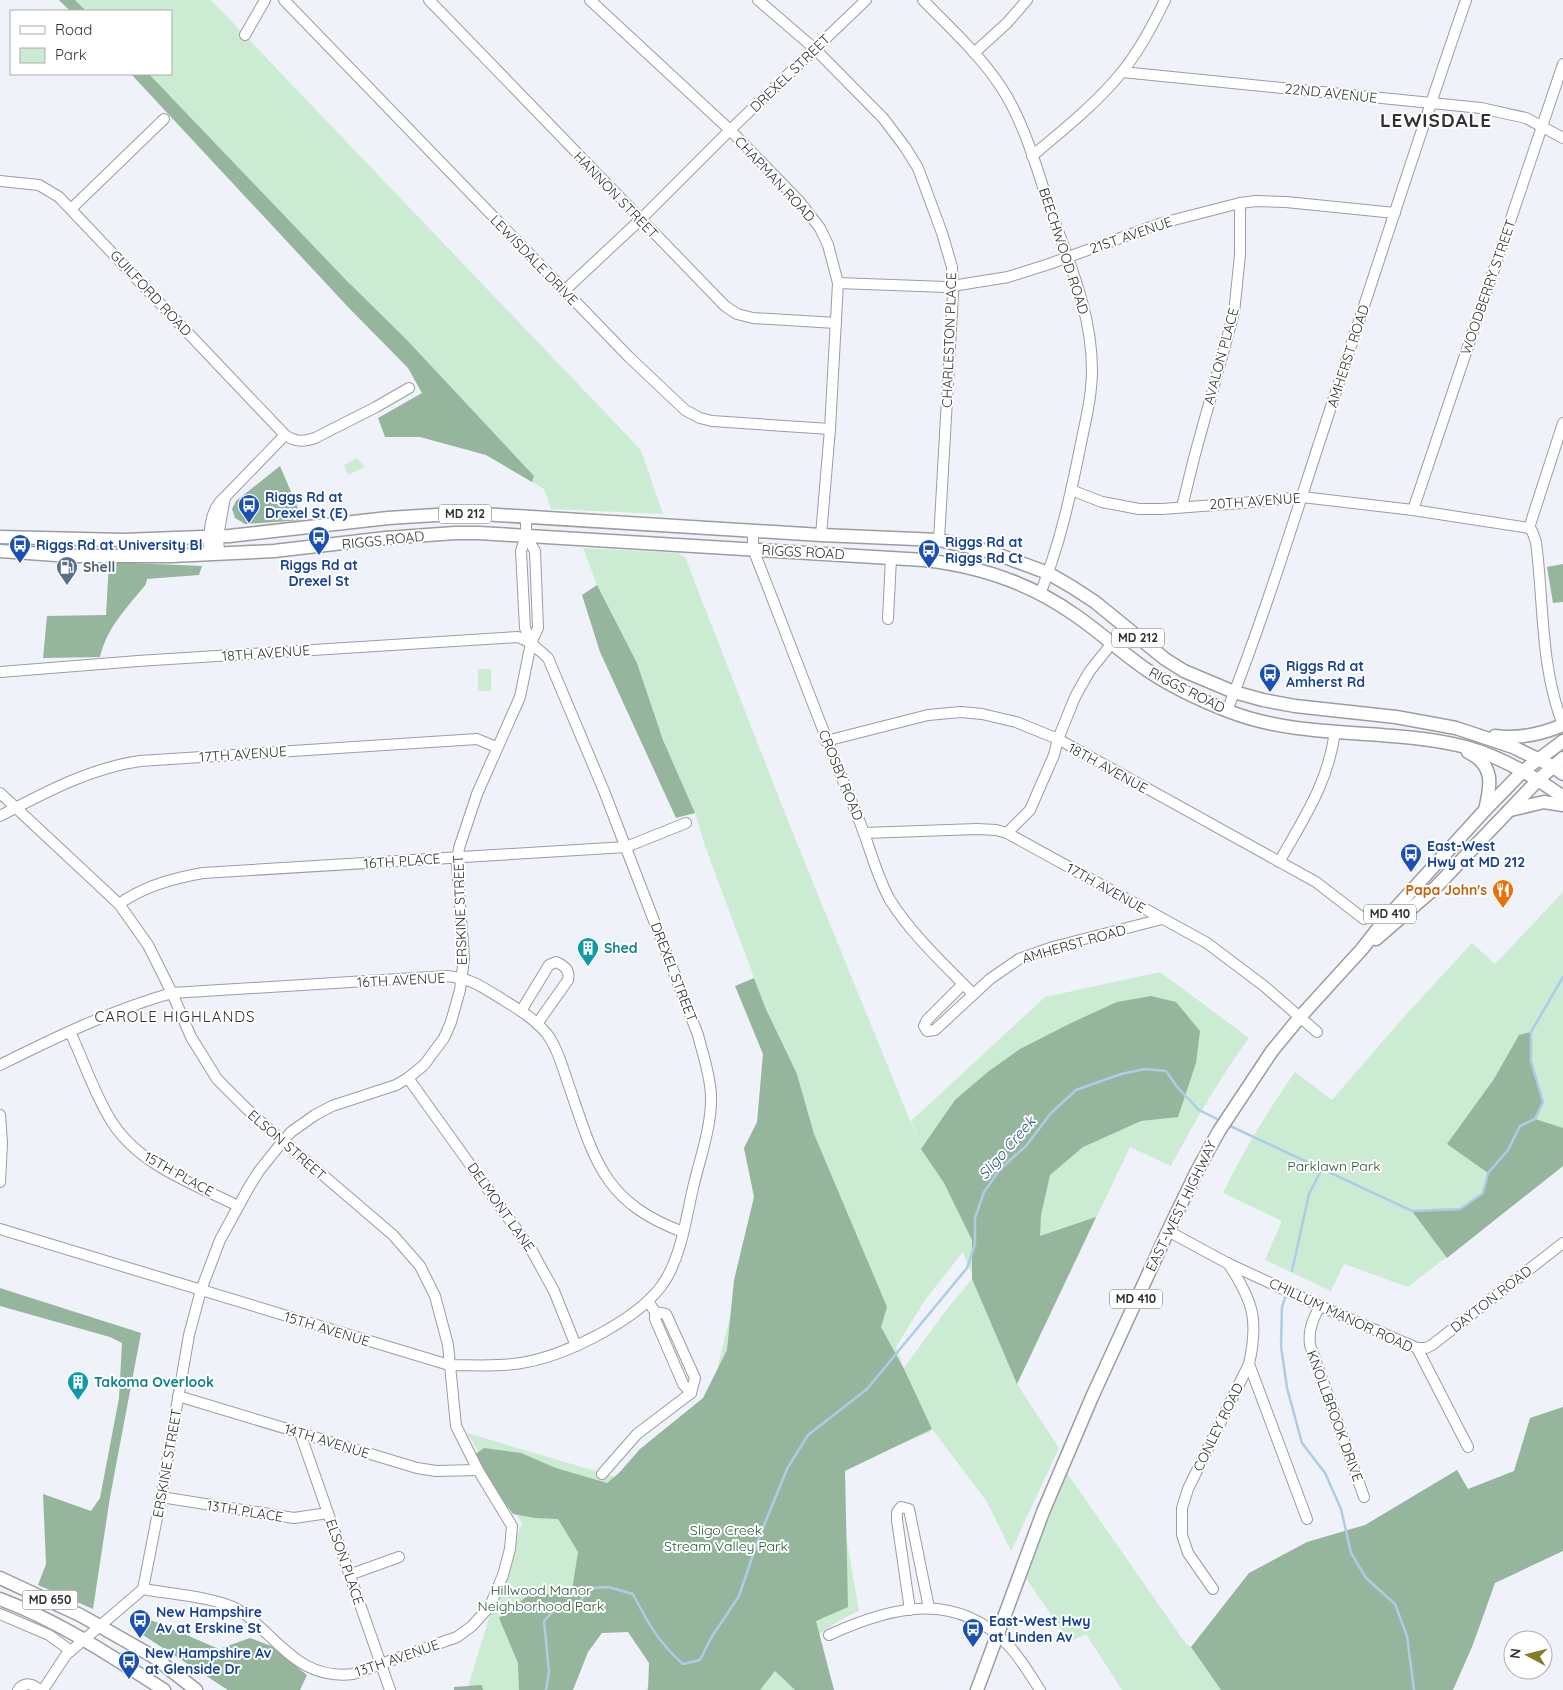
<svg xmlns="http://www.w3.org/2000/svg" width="1563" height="1690" viewBox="0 0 1563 1690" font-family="Quicksand,sans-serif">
<rect width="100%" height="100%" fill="#f0f2f9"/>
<g fill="#cbecd3" fill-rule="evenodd">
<polygon points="75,0 211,0 641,450 663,514 551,509 544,489 532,482 534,476 407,340 346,280 149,74 171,74 171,11 86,11"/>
<polygon points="357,458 365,467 348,475 344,465"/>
<path d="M 583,548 L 678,553 L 685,557 L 790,826 L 922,1150 L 911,1121 L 1045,997 L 1160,972 L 1249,1038 C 1219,1079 1195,1121 1171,1166 L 1130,1147 L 1017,1384 L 1059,1448 L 1011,1551 L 987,1502 L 932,1429 L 914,1392 L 930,1432 L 835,1472 L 859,1611 C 823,1626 805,1647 779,1675 L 795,1690 L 646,1690 L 656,1667 L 606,1588 L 552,1690 L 467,1690 L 502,1575 L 522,1523 L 467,1433 L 619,1478 L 658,1434 L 710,1398 L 789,1077 L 814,1134 L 797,1074 L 765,1007 L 705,846 L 695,813 L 663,740 L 637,663 L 597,585 ZM 963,1252 L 1007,1361 L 972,1279 L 944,1313 L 904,1368 L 896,1347 L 925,1300 Z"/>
<rect x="478" y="669" width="13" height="22"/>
<path d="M 1563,892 L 1563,1166 L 1408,1287 L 1344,1264 L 1331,1291 L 1265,1260 L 1282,1221 L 1223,1193 C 1244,1150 1267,1112 1295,1072 L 1332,1100 L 1402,1019 L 1472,943 L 1495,964 Z"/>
<polygon points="1067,1473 1186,1644 1191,1647 1221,1690 1122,1690 1086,1634 1070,1642 1025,1577"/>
</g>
<g fill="#95b59d">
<polygon points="59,0 75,0 86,11 70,11"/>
<polygon points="131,74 149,74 346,280 407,340 534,476 532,482 486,455 420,437 385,437 378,418 422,393 408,368 348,307"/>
<polygon points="280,466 303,520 245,524 235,518 232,509 236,501"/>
<path d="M 109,562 L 202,566 L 199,575 L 147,579 L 146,584 C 127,608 107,627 100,657 L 43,658 L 47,616 L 106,615 Z"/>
<polygon points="1563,564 1563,602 1553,603 1547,567"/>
<polygon points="597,585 637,663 663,740 695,813 676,818 600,652 582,595"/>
<polygon points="754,978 765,1007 797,1074 814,1134 887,1307 881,1327 904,1369 932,1429 845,1471 848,1607 816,1621 834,1690 795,1690 775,1671 760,1690 648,1690 649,1663 628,1632 602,1633 588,1652 573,1690 519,1690 518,1663 499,1618 526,1597 572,1590 578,1552 558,1519 535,1518 513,1514 471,1457 484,1448 521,1453 556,1468 607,1483 619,1473 640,1449 703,1398 727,1350 734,1280 754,1197 744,1148 757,1122 763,1054 735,986"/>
<polygon points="1151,996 1176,1002 1200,1031 1196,1063 1178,1117 1141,1121 1083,1147 1050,1175 1041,1215 1040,1236 1096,1217 1017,1384 972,1279 972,1240 944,1183 921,1149 955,1100 989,1071 1020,1049 1071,1023 1117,1002"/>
<polygon points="1531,1032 1531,1061 1543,1102 1535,1119 1563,1128 1563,1166 1447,1258 1412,1211 1460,1209 1483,1193 1488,1173 1447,1144 1494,1079 1519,1035"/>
<polygon points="0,1288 141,1333 110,1497 93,1609 38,1585 46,1564 43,1494 91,1511 100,1498 119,1398 122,1343 110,1337 0,1306"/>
<polygon points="1563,1407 1563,1551 1495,1583 1472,1647 1453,1690 1221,1690 1191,1647 1249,1573 1307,1542 1365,1525 1457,1470 1468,1489 1514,1471 1530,1418"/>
<polygon points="133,1615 156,1622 219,1649 250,1638 271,1646 307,1675 300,1690 228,1690 132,1628"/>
<polygon points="482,1685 483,1690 454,1690 454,1687"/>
</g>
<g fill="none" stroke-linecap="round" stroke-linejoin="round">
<g stroke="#adcde6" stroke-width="2.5">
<polyline points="1228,1125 1412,1211 1460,1209 1483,1193 1488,1173 1508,1150 1520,1126 1535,1119 1543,1102 1531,1061 1531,1032 1563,977"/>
<polyline points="1292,1271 1309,1194 1322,1169"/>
<polyline points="1285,1298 1282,1307 1281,1346 1287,1388 1302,1443 1325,1473 1341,1509 1351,1553 1366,1578 1395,1604 1407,1636 1414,1690"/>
<path d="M 546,1690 L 549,1672 L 544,1621 L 557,1607 L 579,1602 L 592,1588 L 608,1587 L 633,1594 C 648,1623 658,1642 683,1664 L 700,1660 L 711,1638 L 739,1596 L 758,1540 L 787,1469 L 808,1435 L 867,1389 L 967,1268 L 975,1244 L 975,1218 L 984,1192 L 1001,1168 L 1026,1146 L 1051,1113 L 1076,1090 L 1121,1074 L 1145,1069 L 1166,1071 L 1178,1088 L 1199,1110 L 1221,1121"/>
</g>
<g stroke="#9b9da3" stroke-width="12">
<g id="minor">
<polyline points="284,0 629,357 685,410 700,418 712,421 830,429"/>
<polyline points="429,0 725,306 737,314 753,318 836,323"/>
<polyline points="590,0 730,130 799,201 820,228 828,245 838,283 830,429 821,535"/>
<polyline points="758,0 815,49 883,118 905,147 918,168 942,233 952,267 953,294 939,540"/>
<path d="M 923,0 C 950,28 980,55 1001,87 C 1023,120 1037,168 1049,206 C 1068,260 1092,312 1092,370 C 1092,396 1085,423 1080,448 C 1070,498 1059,547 1040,594"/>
<polyline points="245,35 265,0"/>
<polyline points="974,53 1007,23 1027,0"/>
<polyline points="1122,72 1481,108 1526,118 1563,138"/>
<path d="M 1032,156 C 1063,130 1096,104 1122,72 C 1140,50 1153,25 1165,0"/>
<path d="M 0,181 L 39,185 L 59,197 L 285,435 C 296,442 303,442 315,438 L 376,407 L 409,388"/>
<polyline points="71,209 164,119"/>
<polyline points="838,283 946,287 1008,277 1049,264 1162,223 1240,203 1256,201 1286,202 1395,213"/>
<polyline points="564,291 640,220 730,130 866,0"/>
<polyline points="1071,490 1102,502 1139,509 1162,509 1242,503 1302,497 1413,510 1529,528"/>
<polyline points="1182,507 1194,458 1234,313 1240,255 1240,203"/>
<polyline points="1413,510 1563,64"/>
<path d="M 753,531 L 753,549 C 788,638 821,727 857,815 C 869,843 875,873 890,900 C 912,935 944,964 973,994"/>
<path d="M 209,553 C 209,534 209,509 225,497 L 285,435"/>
<polyline points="219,553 218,536 225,497"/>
<polyline points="888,619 891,558"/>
<polyline points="0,672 138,661 518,637 531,643"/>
<path d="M 1227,711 C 1265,615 1295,516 1327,419 C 1373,279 1418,139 1466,0"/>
<path d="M 1563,725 C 1540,666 1544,603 1536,542 L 1532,531 L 1529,528 L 1563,423"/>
<polyline points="826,741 928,715 961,712 982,714 1016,722 1058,739 1316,882 1364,919"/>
<path d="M 0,793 L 119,904 L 148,945 L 172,993 L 191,1037 L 217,1079 L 254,1116 L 393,1235 L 420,1266 L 435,1296 L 448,1345 L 456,1426 L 478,1470 L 512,1526 L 510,1549 L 503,1575 L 490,1606 L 472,1626 L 457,1637 L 353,1674 C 310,1679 290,1655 261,1628 C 254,1621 246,1614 237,1609 C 214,1597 170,1594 143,1589"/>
<path d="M 0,816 C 44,793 90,768 140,761 L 477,739 L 496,747"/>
<polyline points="864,833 977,829 996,830 1007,833 1207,943 1264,986 1317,1032"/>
<polyline points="1007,833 1030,810 1054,755 1058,739 1075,697 1089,672 1112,643"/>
<path d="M 1279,862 C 1304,818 1328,783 1335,732"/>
<path d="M 119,904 C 144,886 173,878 203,873 L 626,847 L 686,823"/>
<polyline points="963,984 927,1020 924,1026 927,1031 935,1030 990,979 1019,959 1053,947 1162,919"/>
<path d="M 521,1011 L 549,965 L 556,962 C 565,966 570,970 568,980 L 537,1024"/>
<path d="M 70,1032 C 84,1061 94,1094 112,1122 C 139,1165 194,1184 238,1206"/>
<path d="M 0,1065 C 56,1037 112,1010 172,993 L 447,976 C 473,979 480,986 502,999 C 518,1009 535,1019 547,1034 C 558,1049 563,1069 569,1086 C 595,1161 603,1202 683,1232"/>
<polyline points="408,1078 532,1251 554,1291 576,1346"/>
<polyline points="0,1115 2,1143 0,1182"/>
<path d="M 0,1229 L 449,1365 C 473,1365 498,1367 521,1363 C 566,1356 643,1318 666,1279 C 682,1252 686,1218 693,1188 C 700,1158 712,1126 711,1095 C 710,1074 703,1055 698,1035 L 604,791 L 548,658 L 531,643 L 525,628 L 521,551 L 526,536 L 526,516"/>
<polyline points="1168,1231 1227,1263 1320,1306 1417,1348 1468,1447"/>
<polyline points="648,1301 655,1312 655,1319 683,1384 691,1393"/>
<path d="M 1320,1306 C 1313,1319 1308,1330 1310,1345 L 1364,1497"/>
<polyline points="655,1312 666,1314 695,1378 691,1393"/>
<polyline points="1417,1348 1426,1348 1432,1345 1563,1243"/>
<polyline points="1249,1364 1307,1519"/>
<polyline points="178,1396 417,1468 436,1471 478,1470"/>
<polyline points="300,1433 390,1690"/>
<polyline points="602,1474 637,1434 691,1393"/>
<polyline points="161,1497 294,1518 328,1513"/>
<polyline points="349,1575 399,1557"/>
<path d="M 1213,1589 L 1188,1553 L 1182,1535 L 1182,1508 L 1188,1489 L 1249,1364 C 1259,1319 1253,1301 1228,1263"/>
<polyline points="910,1610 897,1520 897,1512 901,1507 909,1509 929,1608"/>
<polyline points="0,1614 49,1635 71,1651"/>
<path d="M 829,1635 C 892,1606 956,1590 1009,1646 C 1021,1659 1031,1676 1040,1690"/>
<path d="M 18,1690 C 24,1682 33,1683 39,1690"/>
<polyline points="43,1690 66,1655 143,1589 161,1497 189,1335 201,1290 220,1240 249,1187 259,1171 283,1141 291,1132 315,1115 332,1106 396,1085 408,1078 424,1065 444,1038 451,1022 460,990 464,958 457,865 459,848 477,794 520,697 531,643 538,628 535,551 526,536"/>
</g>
</g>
<g stroke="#9b9da3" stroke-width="15">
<g id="major">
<polyline points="0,537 123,540 229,536 388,518 436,515 482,514 821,535 939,540 991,552 1048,573 1072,587 1095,602 1165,659 1184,671 1234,692 1263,700 1295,706 1396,717 1456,728 1513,747 1552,766 1563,774"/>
<path d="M 0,551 L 70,556 L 171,556 L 274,551 L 386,538 L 455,533 L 479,533 L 924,560 C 979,566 1030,583 1075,615 C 1100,632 1122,653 1147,670 C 1172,687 1200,700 1228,711 C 1304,741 1388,727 1466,747 C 1501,757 1534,776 1563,797"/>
<path d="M 1495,736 C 1518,739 1542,734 1563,725"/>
<path d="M 1468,752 C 1495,765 1491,785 1485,810"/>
<polyline points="1510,810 1544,802 1563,805"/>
<polyline points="1376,939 1436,887 1538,780 1563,758"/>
<polyline points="0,1578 80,1615 154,1657 196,1690"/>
<path d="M 0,1599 C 59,1621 111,1656 164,1690"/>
<polyline points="977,1690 1043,1512 1092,1397 1168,1231 1197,1171 1219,1131 1272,1051 1300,1017 1362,949 1384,921 1485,810 1523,771 1563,741"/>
</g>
</g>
<use href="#minor" stroke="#fff" stroke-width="10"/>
<use href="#major" stroke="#fff" stroke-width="12"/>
</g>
<defs>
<g id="bus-pin" transform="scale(1.125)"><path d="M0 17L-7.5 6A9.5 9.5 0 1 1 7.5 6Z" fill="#1a4fb4" stroke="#fff"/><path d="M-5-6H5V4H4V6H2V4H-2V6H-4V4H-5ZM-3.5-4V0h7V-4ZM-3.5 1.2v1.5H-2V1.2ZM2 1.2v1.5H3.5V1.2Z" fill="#fff"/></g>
<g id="fuel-pin" transform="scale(1.125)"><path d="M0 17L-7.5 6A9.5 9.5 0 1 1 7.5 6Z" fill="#5c6f8a" stroke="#fff"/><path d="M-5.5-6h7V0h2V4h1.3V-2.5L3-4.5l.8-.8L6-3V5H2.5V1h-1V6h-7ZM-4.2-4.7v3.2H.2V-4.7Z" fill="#fff"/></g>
<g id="restaurant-pin" transform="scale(1.125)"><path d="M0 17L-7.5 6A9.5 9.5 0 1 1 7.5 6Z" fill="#e8710a" stroke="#fff"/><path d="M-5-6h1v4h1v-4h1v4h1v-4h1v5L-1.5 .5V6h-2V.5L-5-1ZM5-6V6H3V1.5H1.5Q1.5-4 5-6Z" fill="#fff"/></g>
<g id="building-pin" transform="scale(1.125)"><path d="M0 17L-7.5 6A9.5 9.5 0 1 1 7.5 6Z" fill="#0f9aa8" stroke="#fff"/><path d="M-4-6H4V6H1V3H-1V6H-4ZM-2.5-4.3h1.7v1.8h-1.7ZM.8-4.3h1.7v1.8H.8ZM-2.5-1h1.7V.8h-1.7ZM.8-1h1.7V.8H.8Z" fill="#fff"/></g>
</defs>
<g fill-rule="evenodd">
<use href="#bus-pin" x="249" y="505"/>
<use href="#bus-pin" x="319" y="537"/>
<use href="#bus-pin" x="20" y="545"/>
<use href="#bus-pin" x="929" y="550"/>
<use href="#fuel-pin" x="67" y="567"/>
<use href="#bus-pin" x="1270" y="674"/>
<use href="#bus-pin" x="1411" y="854"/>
<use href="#restaurant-pin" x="1503" y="890"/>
<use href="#building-pin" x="588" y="948"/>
<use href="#building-pin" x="78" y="1382"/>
<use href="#bus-pin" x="140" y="1620"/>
<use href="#bus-pin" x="973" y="1629"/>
<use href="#bus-pin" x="129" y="1661"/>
</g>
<g text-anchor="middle" stroke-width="4" stroke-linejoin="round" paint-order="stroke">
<g fill="#fff" stroke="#6e6f70" stroke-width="1">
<rect x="439" y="504.5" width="52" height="19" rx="4"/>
<rect x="1112" y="628.5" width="52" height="19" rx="4"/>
<rect x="1364" y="904.5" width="52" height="19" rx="4"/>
<rect x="1110" y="1289.5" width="52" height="19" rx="4"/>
<rect x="22.5" y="1590.5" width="55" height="19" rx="4"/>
</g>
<g font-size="12" font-weight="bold" fill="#303133">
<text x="465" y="518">MD 212</text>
<text x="1138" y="642">MD 212</text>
<text x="1390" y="918">MD 410</text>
<text x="1136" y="1303">MD 410</text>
<text x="50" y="1604">MD 650</text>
</g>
<g font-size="14" fill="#303133" stroke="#fff">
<text transform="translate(790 73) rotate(-44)" y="5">DREXEL STREET</text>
<text transform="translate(1331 93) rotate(6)" y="5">22ND AVENUE</text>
<text transform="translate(775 179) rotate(47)" y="5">CHAPMAN ROAD</text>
<text transform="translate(616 195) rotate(46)" y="5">HANNON STREET</text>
<text transform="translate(1131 235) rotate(-19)" y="5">21ST AVENUE</text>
<text transform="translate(1064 251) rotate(72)" y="5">BEECHWOOD ROAD</text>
<text transform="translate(534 260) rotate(46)" y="5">LEWISDALE DRIVE</text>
<text transform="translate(1488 287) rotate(-71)" y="5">WOODBERRY STREET</text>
<text transform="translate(151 293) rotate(47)" y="5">GUILFORD ROAD</text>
<text transform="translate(949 340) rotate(-88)" y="5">CHARLESTON PLACE</text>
<text transform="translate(1221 356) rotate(-75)" y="5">AVALON PLACE</text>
<text transform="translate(1348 356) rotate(-72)" y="5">AMHERST ROAD</text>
<text transform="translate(1255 501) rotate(-4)" y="5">20TH AVENUE</text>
<text transform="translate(383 540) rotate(-6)" y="5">RIGGS ROAD</text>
<text transform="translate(803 552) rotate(3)" y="5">RIGGS ROAD</text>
<text transform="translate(266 653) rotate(-4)" y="5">18TH AVENUE</text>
<text transform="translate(1187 690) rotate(27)" y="5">RIGGS ROAD</text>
<text transform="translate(243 754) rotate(-4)" y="5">17TH AVENUE</text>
<text transform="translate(1108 768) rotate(29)" y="5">18TH AVENUE</text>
<text transform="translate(841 775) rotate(68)" y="5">CROSBY ROAD</text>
<text transform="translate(402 861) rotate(-4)" y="5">16TH PLACE</text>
<text transform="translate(1106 888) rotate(29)" y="5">17TH AVENUE</text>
<text transform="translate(460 910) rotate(-92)" y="5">ERSKINE STREET</text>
<text transform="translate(1074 944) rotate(-16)" y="5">AMHERST ROAD</text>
<text transform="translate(674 972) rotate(69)" y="5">DREXEL STREET</text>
<text transform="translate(401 980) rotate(-3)" y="5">16TH AVENUE</text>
<text transform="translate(287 1145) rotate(41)" y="5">ELSON STREET</text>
<text transform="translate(179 1174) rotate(29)" y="5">15TH PLACE</text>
<text transform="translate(1181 1206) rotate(-64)" y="5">EAST-WEST HIGHWAY</text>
<text transform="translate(501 1207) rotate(55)" y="5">DELMONT LANE</text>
<text transform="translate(1491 1299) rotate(-38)" y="5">DAYTON ROAD</text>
<text transform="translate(1341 1315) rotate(25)" y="5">CHILLUM MANOR ROAD</text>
<text transform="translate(327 1329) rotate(17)" y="5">15TH AVENUE</text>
<text transform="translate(1335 1416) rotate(70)" y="5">KNOLLBROOK DRIVE</text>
<text transform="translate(1218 1427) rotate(-64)" y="5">CONLEY ROAD</text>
<text transform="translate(327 1441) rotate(17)" y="5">14TH AVENUE</text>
<text transform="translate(167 1463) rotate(-80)" y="5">ERSKINE STREET</text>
<text transform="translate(245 1511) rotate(9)" y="5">13TH PLACE</text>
<text transform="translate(345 1562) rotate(71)" y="5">ELSON PLACE</text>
<text transform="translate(397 1658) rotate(-19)" y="5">13TH AVENUE</text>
</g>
<g font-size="14" font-weight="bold" fill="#164399" stroke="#fff" text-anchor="start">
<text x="265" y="502">Riggs Rd at<tspan x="265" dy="16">Drexel St (E)</tspan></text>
<text x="945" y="547">Riggs Rd at<tspan x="945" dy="16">Riggs Rd Ct</tspan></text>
<text x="36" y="550">Riggs Rd at University Bl</text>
<text x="319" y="570" text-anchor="middle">Riggs Rd at<tspan x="319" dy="16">Drexel St</tspan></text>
<text x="1286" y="671">Riggs Rd at<tspan x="1286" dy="16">Amherst Rd</tspan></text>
<text x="1427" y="851">East-West<tspan x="1427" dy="16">Hwy at MD 212</tspan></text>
<text x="156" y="1617">New Hampshire<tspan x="156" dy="16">Av at Erskine St</tspan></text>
<text x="989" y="1626">East-West Hwy<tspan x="989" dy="16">at Linden Av</tspan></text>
<text x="145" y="1658">New Hampshire Av<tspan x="145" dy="16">at Glenside Dr</tspan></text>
</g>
<g font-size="14" font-weight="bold" fill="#4e5e75" stroke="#fff" text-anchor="start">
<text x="83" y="572">Shell</text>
</g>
<g font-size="14" font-weight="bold" fill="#c56008" stroke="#fff" text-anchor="end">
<text x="1487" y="895">Papa John's</text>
</g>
<g font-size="14" font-weight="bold" fill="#0d838f" stroke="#fff" text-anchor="start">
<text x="604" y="953">Shed</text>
<text x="94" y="1387">Takoma Overlook</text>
</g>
<g font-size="14" fill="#245736" stroke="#fff">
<text x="1334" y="1171">Parklawn Park</text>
<text x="726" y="1535">Sligo Creek<tspan x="726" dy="16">Stream Valley Park</tspan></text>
<text x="541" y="1595">Hillwood Manor<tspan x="541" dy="16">Neighborhood Park</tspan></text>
</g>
<g font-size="15" letter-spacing="1" fill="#303133" stroke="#fff">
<text x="175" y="1022">CAROLE HIGHLANDS</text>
</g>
<g font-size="15" font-style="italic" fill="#275a7d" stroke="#fff">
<text transform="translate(1007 1148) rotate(-49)" y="5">Sligo Creek</text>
</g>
<g font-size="19" font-weight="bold" letter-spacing="1" fill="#303133" stroke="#fff">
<text x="1436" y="127">LEWISDALE</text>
</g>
</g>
<rect x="10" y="10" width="162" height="65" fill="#ffffff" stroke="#acadad"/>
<rect x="20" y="26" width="25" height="8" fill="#ffffff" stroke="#acadad"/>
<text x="55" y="35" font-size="15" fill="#303133">Road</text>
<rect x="20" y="48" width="25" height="15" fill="#cbecd3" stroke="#acadad"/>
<text x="55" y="60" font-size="15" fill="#303133">Park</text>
<g transform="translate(1528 1655) rotate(277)"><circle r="24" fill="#ffffff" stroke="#acadad"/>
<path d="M0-4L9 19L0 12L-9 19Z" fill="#837e25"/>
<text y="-8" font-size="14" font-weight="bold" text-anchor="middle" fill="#303133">N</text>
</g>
</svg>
